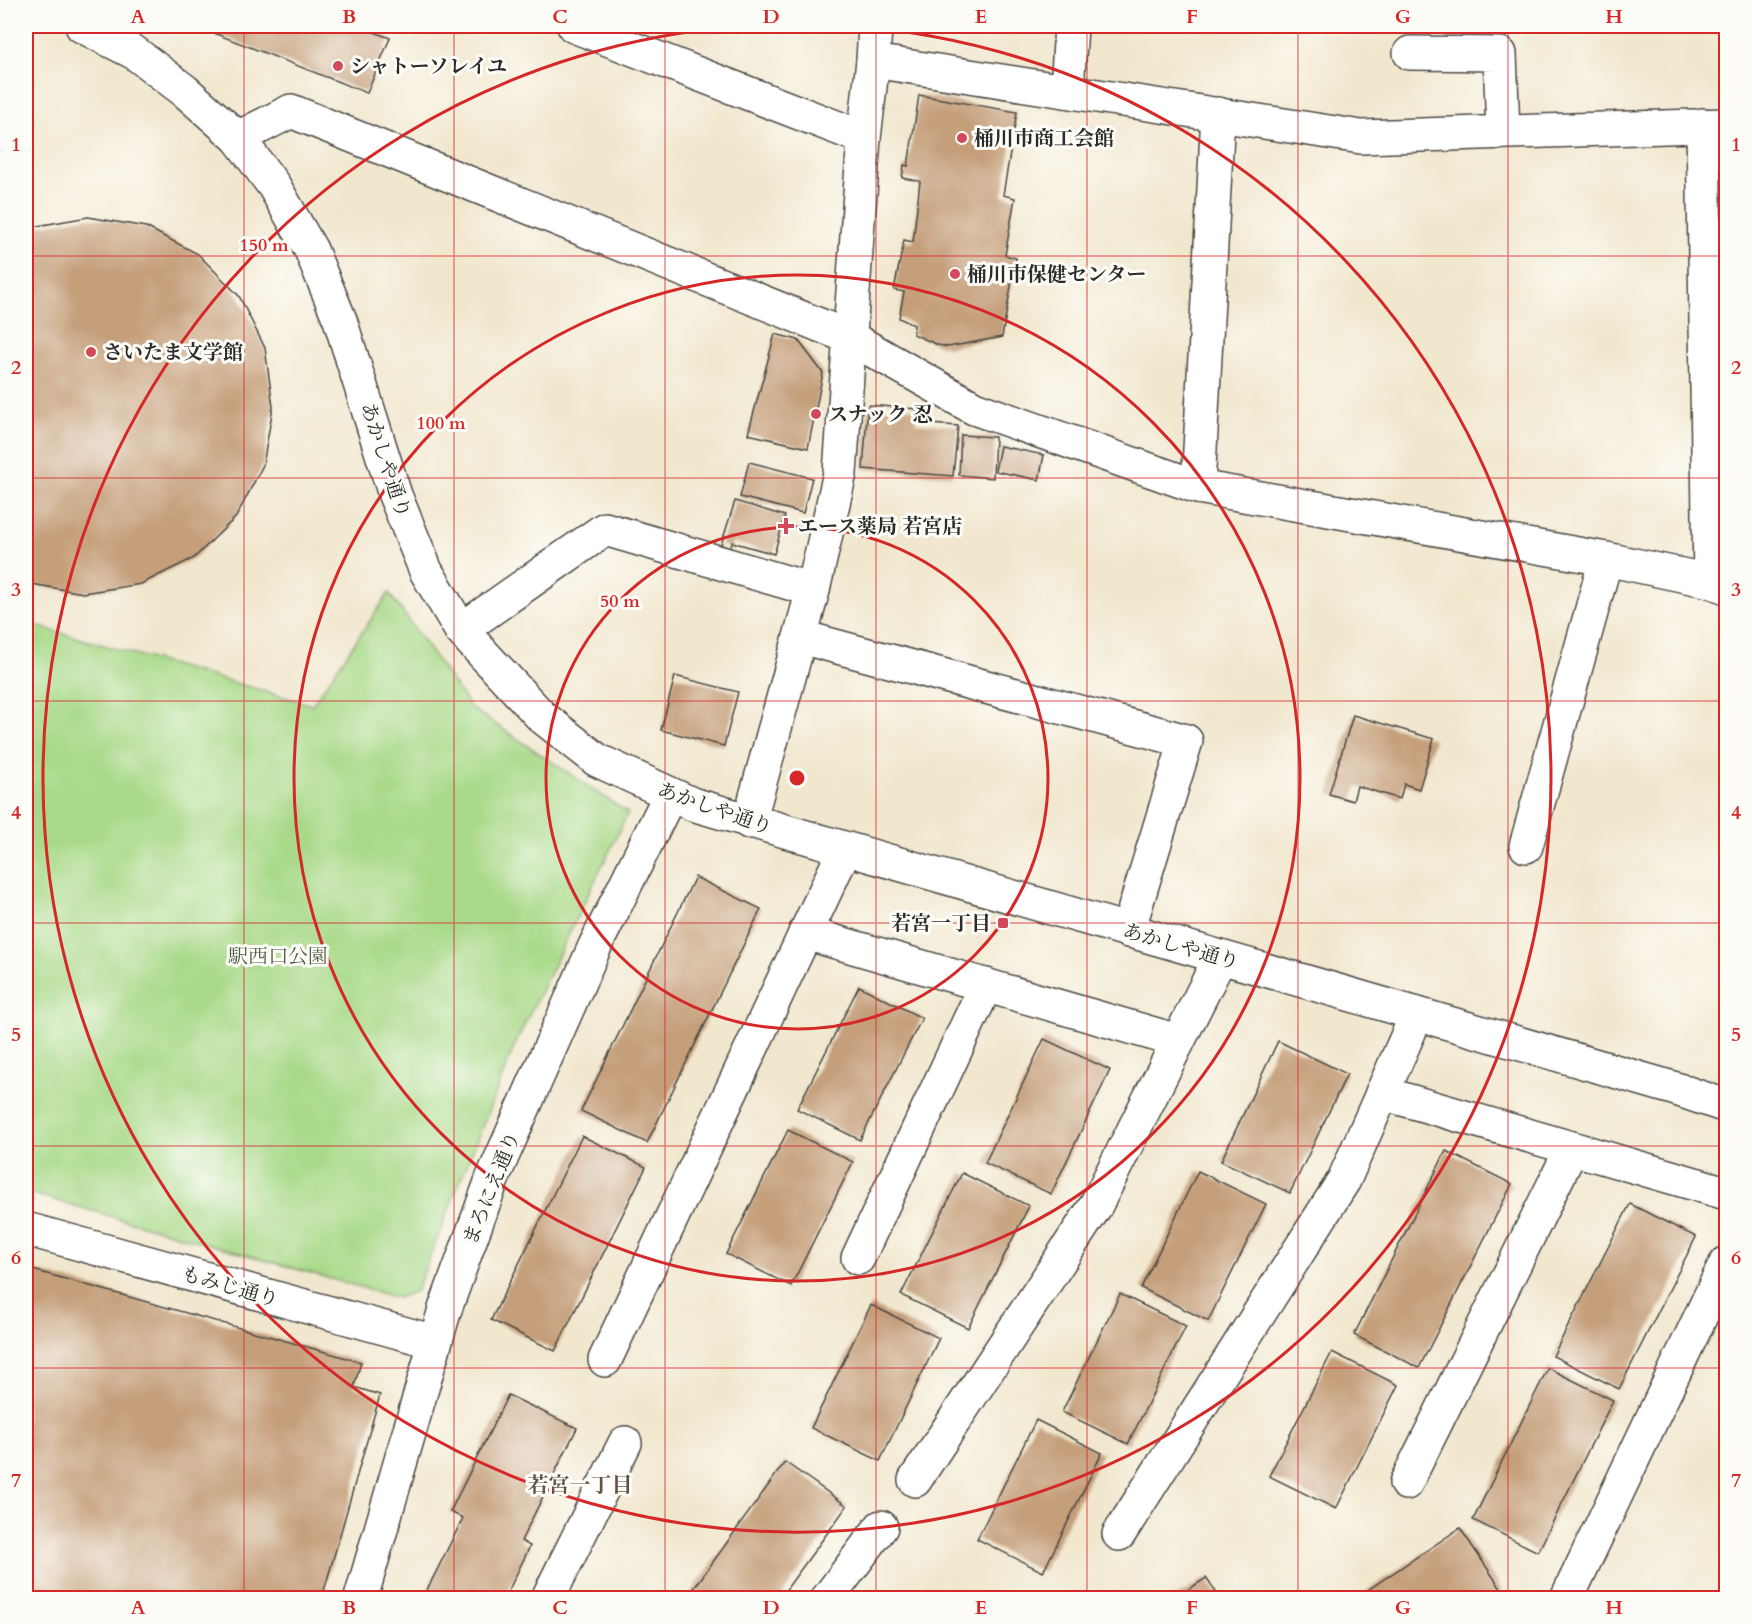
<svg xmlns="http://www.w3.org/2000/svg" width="1752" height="1624" viewBox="0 0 1752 1624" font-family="Cardo,'Noto Serif JP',serif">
<rect width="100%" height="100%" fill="#fdfcf7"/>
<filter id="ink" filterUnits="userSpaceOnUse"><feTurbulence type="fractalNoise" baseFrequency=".0167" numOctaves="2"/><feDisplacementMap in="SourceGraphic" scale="12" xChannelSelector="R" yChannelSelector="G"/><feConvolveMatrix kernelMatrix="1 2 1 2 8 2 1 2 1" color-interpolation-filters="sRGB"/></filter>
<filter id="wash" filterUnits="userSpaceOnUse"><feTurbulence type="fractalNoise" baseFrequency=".008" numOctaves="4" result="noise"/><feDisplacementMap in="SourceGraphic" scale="24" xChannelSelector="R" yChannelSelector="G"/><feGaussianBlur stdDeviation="1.35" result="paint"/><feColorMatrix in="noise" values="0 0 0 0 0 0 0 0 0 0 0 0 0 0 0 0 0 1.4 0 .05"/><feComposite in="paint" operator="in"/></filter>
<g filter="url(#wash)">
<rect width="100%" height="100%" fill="#f1e7ce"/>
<polygon fill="#a8d988" stroke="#6a825a" stroke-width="1.5" points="389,593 470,707 628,813 516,1042 416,1291 398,1298 26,1192 26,623 312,705"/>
<g id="blocks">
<g fill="#c59f7a">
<polygon points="196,26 358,26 390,38 367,93"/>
<polygon points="919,95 1017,112 1003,195 1015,198 1005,255 1016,258 1002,337 948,347 938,345 913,334 914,325 899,318 904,292 894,290 904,240 913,242 920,181 902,178 904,165 908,166"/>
<polygon points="88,217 146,227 198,254 239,296 265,348 273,407 263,465 236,517 194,558 141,584 83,593 26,583 26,228"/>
<polygon points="775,334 798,340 823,373 808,448 748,434"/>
<polygon points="868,405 917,409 916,423 958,426 953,476 863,469"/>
<polygon points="961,435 995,437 993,478 959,475"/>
<polygon points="1000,446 1044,455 1039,480 995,471"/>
<polygon points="749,462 812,478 803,513 740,497"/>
<polygon points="735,501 785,516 774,554 732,542 731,548 721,545"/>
<polygon points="675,676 738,692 724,746 661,730"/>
<polygon points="1353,715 1434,739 1419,789 1404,784 1400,799 1357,786 1353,801 1329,794"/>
<polygon points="695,877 761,909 647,1143 581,1111"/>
<polygon points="859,986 922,1018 860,1140 797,1109"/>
<polygon points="1044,1039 1110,1070 1051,1194 985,1163"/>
<polygon points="1278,1041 1347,1074 1290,1193 1221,1161"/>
<polygon points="788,1130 853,1162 791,1286 726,1254"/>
<polygon points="582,1136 646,1167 555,1351 491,1320"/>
<polygon points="1446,1151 1512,1184 1419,1368 1354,1335"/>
<polygon points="1198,1171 1266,1204 1208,1321 1141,1288"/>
<polygon points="962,1173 1029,1206 968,1328 901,1295"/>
<polygon points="1630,1204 1696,1237 1619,1389 1553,1356"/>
<polygon points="26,1268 361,1362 354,1387 380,1395 322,1598 26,1598"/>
<polygon points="1120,1294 1186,1326 1128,1444 1062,1412"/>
<polygon points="871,1305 939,1338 880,1461 811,1428"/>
<polygon points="1332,1352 1398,1385 1336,1509 1269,1476"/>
<polygon points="1548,1368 1613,1400 1538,1552 1473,1520"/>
<polygon points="508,1395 577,1428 521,1541 530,1546 505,1598 423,1598 463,1518 450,1512"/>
<polygon points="1036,1420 1102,1453 1043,1572 977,1539"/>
<polygon points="785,1462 847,1506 780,1598 687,1598"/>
<polygon points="1460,1528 1502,1590 1490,1598 1356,1598"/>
<polygon points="1206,1578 1220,1598 1175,1598"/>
</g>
</g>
</g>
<g filter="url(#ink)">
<use href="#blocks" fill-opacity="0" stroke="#494743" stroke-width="1.5"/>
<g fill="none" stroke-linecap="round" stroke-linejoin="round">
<g stroke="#494743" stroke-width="36">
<g id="minor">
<polyline points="82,26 135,53 185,91 238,138 274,186 311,250 340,320 395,495 426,571 461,630 541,716 597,760 692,804 1673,1088 1726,1106"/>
<polyline points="574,26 864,138"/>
<polyline points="1410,53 1500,54 1503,132"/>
<polyline points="873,61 1361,137 1726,125"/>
<polyline points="1067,91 1071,26"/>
<polyline points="1703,125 1710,581"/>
<polyline points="238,138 291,111 849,337 974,408 1198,487 1606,559 1710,581 1726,587"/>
<polyline points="1198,487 1218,114"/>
<polyline points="461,630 605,529 813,590"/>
<polyline points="801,637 1186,741 1128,931"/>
<polyline points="749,822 813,590 840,473 864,138 873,61 875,26"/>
<polyline points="1526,846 1606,559"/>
<polyline points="805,933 1178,1041"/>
<polyline points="1382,1093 1726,1193"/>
<polyline points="26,1229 435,1342"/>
<polyline points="858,1258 986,985"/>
<polyline points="605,1360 845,849"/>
<polyline points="915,1480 1095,1207 1220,958"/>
<polyline points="1406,1483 1572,1148"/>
<polyline points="1119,1534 1344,1180 1417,1014"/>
<polyline points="361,1598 445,1309 493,1177 595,946 670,795"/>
<polyline points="548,1598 625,1443"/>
<polyline points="828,1598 881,1527"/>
<polyline points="1567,1598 1726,1263"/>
</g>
</g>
<use href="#minor" stroke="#fff" stroke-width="33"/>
</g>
</g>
<path fill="none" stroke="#d62828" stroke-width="1.5" stroke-opacity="0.55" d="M 244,26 L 244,1598M 454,26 L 454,1598M 665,26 L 665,1598M 876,26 L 876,1598M 1087,26 L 1087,1598M 1298,26 L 1298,1598M 1508,26 L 1508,1598M 26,256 L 1726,256M 26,478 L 1726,478M 26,701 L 1726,701M 26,923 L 1726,923M 26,1146 L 1726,1146M 26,1368 L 1726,1368"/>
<g fill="none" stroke="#d62828" stroke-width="3">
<circle cx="797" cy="778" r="251"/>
<circle cx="797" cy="778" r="503"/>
<path d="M850 26A754 754 0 1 1 744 26"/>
</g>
<g fill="#d1495b" stroke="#fdfcf7" stroke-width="2">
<circle cx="338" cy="66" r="6"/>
<circle cx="962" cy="138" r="6"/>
<circle cx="955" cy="274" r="6"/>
<circle cx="91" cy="352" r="6"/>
<circle cx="816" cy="414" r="6"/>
<path d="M783 517h6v6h6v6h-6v6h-6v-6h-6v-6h6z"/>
<rect x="997" y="917" width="12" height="12" rx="3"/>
</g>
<g text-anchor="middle" stroke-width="6" stroke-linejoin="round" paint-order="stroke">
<g font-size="20" font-weight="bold" fill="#2b2b2b" stroke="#fdfcf7" text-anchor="start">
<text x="350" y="73">シャトーソレイユ</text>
<text x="974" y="145">桶川市商工会館</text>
<text x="967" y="281">桶川市保健センター</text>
<text x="103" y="359">さいたま文学館</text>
<text x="828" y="421">スナック 忍</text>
<text x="798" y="533">エース薬局 若宮店</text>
<text x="991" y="930" text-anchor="end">若宮一丁目</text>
</g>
<g font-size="20" fill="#2b2b2b" stroke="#fdfcf7">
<text transform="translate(386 460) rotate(72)" y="7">あかしや通り</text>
<text transform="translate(715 808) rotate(19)" y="7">あかしや通り</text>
<text transform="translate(1181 946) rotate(16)" y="7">あかしや通り</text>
<text transform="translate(491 1188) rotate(-68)" y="7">まろにえ通り</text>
<text transform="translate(230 1286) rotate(16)" y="7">もみじ通り</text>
</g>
<g font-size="20" fill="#505f47" stroke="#fdfcf7">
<text x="278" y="963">駅西口公園</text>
</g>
<g font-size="21" font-weight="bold" fill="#615447" stroke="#fdfcf7">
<text x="580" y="1492">若宮一丁目</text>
</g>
</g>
<circle cx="797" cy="778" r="9" fill="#d62828" stroke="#fdfcf7" stroke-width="3"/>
<g font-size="18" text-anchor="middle" font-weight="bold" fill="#d62828" stroke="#fdfcf7" stroke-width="6" stroke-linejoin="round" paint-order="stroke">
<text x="264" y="251">150 m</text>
<text x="441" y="429">100 m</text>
<text x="620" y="607">50 m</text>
</g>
<rect width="1752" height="1624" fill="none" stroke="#fdfcf7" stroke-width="66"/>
<rect x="33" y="33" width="1686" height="1558" fill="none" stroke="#d62828" stroke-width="2"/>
<g font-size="20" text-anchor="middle" font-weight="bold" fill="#d62828">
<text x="138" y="23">A</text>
<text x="349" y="23">B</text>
<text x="560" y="23">C</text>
<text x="771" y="23">D</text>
<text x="981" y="23">E</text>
<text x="1192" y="23">F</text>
<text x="1403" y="23">G</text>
<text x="1614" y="23">H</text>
<text x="16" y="151">1</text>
<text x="1736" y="151">1</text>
<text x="16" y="374">2</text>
<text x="1736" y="374">2</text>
<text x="16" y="596">3</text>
<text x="1736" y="596">3</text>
<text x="16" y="819">4</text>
<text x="1736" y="819">4</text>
<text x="16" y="1041">5</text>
<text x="1736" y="1041">5</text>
<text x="16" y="1264">6</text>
<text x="1736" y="1264">6</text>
<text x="16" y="1487">7</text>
<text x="1736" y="1487">7</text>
<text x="138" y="1614">A</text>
<text x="349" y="1614">B</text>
<text x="560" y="1614">C</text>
<text x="771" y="1614">D</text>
<text x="981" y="1614">E</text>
<text x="1192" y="1614">F</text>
<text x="1403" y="1614">G</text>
<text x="1614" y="1614">H</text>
</g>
</svg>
